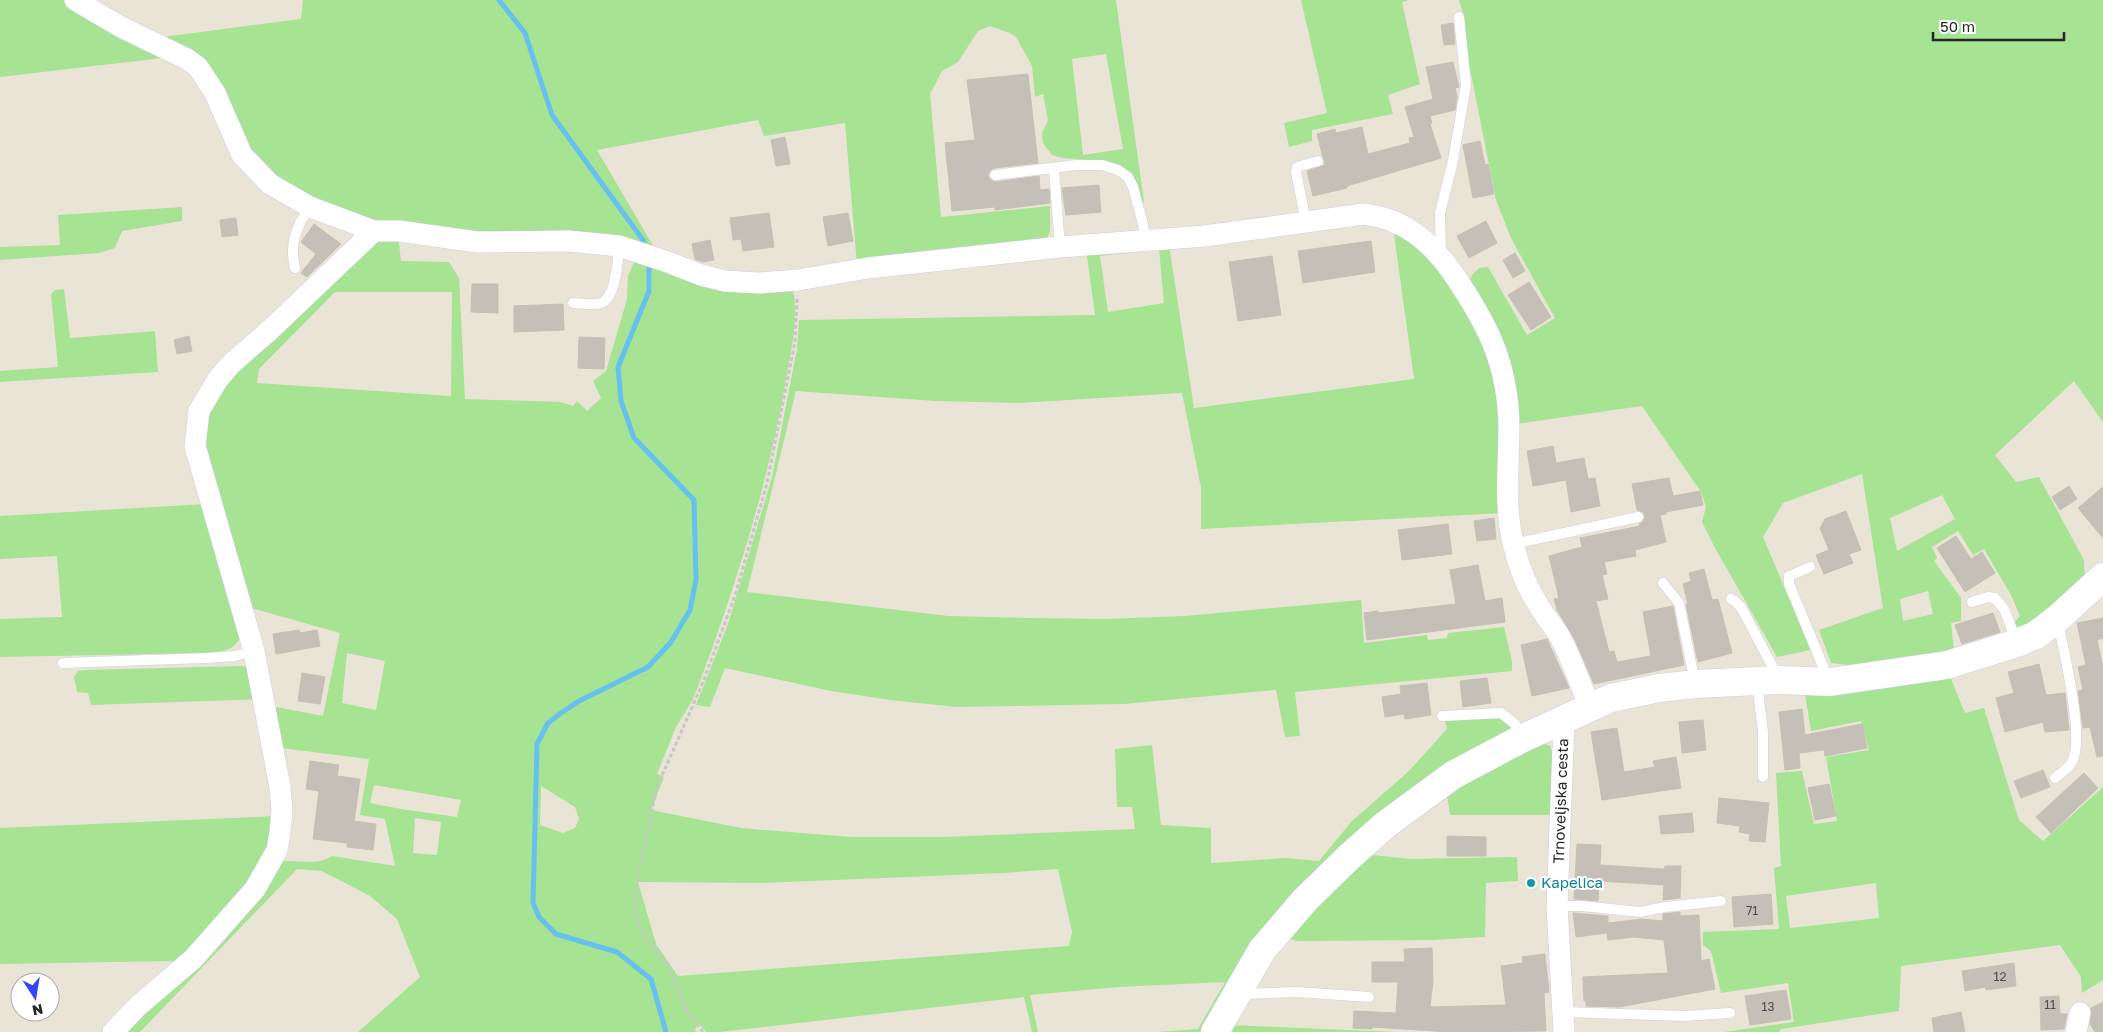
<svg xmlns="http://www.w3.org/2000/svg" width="2103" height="1032" viewBox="0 0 2103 1032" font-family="'Golos Text',sans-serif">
<rect width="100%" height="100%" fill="#eae4d7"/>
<g fill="#a6e392" fill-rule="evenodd">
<polygon points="0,0 64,0 171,57 0,77"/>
<path d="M 303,0 L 1116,0 L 1144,202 L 1140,203 L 1135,185 L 1102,161 L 1062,158 L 1052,155 L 1043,143 L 1042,133 L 1048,121 L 1043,94 L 1035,97 L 1032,66 L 1016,37 L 1010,33 L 990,26 L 978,31 L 958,62 L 942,71 L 930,94 L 941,217 L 1050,206 L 1050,232 L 1045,241 L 857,265 L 845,123 L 764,136 L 758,120 L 597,150 L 655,249 L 551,237 L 368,225 L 261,172 L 219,90 L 155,38 L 301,19 ZM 1106,54 L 1123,149 L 1083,155 L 1072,59 Z"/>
<polygon points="1301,0 1409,0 1402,2 1420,84 1388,95 1393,114 1312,130 1312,141 1289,147 1284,123 1327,113"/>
<path d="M 1459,0 L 2103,0 L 2103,422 L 2074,381 L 1995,455 L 2016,482 L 2039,477 L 2084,560 L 2085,580 L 2020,632 L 2015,622 L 2020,616 L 2011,595 L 1984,549 L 1973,555 L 1958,531 L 1932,547 L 1937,558 L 1934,561 L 1961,598 L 1961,621 L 1951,623 L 1954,650 L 1907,660 L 1857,666 L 1831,663 L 1819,630 L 1883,608 L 1862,474 L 1783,503 L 1763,537 L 1811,650 L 1777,657 L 1714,546 L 1702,522 L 1706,507 L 1701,492 L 1642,406 L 1515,424 L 1468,286 L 1471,276 L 1479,268 L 1488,267 L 1527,335 L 1555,318 L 1511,238 L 1496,200 L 1470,69 L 1464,31 L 1465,20 ZM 1942,495 L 1955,519 L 1897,551 L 1890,518 ZM 1928,591 L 1933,614 L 1903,621 L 1900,599 Z"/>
<polygon points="182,207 182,221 122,231 115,248 99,253 0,260 0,247 60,245 58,215"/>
<path d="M 1393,227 L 1400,229 L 1460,292 L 1499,382 L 1504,513 L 1201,529 L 1201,488 L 1182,393 L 1020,403 L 936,401 L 796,391 L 747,592 L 948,616 L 1028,618 L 1105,619 L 1185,616 L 1361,600 L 1364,643 L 1427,635 L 1428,640 L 1447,638 L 1448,633 L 1504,627 L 1512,661 L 1512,671 L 1295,692 L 1300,736 L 1285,737 L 1276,690 L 1124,704 L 956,707 L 890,700 L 831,691 L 725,668 L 710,707 L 696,705 L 728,624 L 772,477 L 797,349 L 799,320 L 1095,315 L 1086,249 L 1169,245 L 1194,408 L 1414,379 ZM 1159,249 L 1164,303 L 1108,312 L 1100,256 Z"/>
<path d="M 398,235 L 401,261 L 449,262 L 459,278 L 465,399 L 561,402 L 573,406 L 577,401 L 587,411 L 601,398 L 593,381 L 606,371 L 627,299 L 628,276 L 636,257 L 793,289 C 799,318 791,351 786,380 C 768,484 736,585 699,684 L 692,701 L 676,727 L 657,774 L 664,777 L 651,810 L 741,828 L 851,837 L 943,837 L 1135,829 L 1132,807 L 1117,807 L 1115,749 L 1152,745 L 1161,825 L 1211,828 L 1211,863 L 1286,858 L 1319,861 L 1352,821 L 1409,771 L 1447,729 L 1445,721 L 1501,716 L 1511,726 L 1511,732 L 1418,786 L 1205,1032 L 1157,1032 L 1198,1029 L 1225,982 L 1119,987 L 1030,995 L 1038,1032 L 1032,1032 L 1024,997 L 720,1032 L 706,1032 L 698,1023 L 695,1030 L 697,1032 L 358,1032 L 420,977 L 397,919 L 370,896 L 322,871 L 297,869 L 140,1032 L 119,1032 L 276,862 C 295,858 317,867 332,856 L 395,866 L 385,819 L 360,815 L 369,759 L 281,748 L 271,706 L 323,716 L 340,633 L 244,606 L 200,441 L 215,393 L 369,244 ZM 335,292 L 452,292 L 451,396 L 257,383 L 259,369 ZM 347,653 L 385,661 L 376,710 L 342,703 ZM 374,785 L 461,800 L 457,817 L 401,809 L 370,803 ZM 541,786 L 575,807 L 579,819 L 575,828 L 563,833 L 540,825 ZM 415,818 L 441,822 L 437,855 L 413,853 ZM 1058,869 L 1072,932 L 1069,946 L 678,976 L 656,944 L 638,882 L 760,883 L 1003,873 Z"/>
<polygon points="64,289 70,338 155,331 158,372 0,382 0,371 58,367 51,294 55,290"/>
<path d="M 206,504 L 243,632 C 234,652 225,651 205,653 L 0,657 L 0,619 L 62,617 L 57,556 L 0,559 L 0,516 Z"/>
<polygon points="241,666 250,667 260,699 91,705 88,693 77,692 74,677 78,671 85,670"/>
<path d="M 1949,674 L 1965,713 L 1984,708 L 2019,820 L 2043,841 L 2103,787 L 2103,980 L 2082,993 L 2081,977 L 2060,945 L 1901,966 L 1899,1011 L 1781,1029 L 1779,1032 L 1724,1032 L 1794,1022 L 1788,983 L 1721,993 L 1711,951 L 1703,945 L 1703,932 L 1779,929 L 1774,868 L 1781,866 L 1776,773 L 1802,771 L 1814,824 L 1837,821 L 1826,757 L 1869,750 L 1861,721 L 1811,731 L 1805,694 ZM 1876,883 L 1879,918 L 1790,928 L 1786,896 Z"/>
<polygon points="1540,742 1550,746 1553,754 1551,815 1450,815 1447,795 1448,790"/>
<polygon points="277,816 274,843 251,887 109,1032 101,1032 116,1014 168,968 173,961 0,964 0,828"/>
<polygon points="1363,854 1411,859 1517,857 1518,881 1486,883 1485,937 1433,940 1296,941 1287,937"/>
<polygon points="1229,1025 1396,1032 1225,1032"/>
</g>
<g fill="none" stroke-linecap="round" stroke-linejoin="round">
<g stroke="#66c0f0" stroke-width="5">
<polyline points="499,0 525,33 552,115 643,240 646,248"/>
<polyline points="649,261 649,291 618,367 621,401 634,438 694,500 696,580 690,610 671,642 648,667 579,701 561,713 548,723 537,744 533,903 539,917 556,934 617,952 651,979 666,1032"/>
</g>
</g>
<g fill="#c5c0b7" stroke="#c5c0b1">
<polygon points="1453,23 1455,44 1444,45 1441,25"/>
<polygon points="1453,62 1459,87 1455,88 1457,97 1455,110 1430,116 1432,123 1430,124 1441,158 1347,186 1347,188 1313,196 1307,171 1325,165 1317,134 1335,129 1336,133 1362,127 1368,154 1410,143 1409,138 1414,137 1405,107 1433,99 1426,67"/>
<polygon points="1028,74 1038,163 994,168 989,172 988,176 990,179 995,182 1039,176 1040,190 1049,189 1050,203 995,210 995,207 952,211 945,143 975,140 967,80"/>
<polygon points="785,137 790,164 776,166 771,140"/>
<polygon points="1480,141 1485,165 1488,164 1494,194 1473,198 1463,145"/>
<polygon points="1099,185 1101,212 1066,215 1062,188"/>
<polygon points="769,213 774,247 743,251 741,239 733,240 730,218"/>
<polygon points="848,213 853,241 828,246 823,217"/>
<polygon points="236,218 238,235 222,237 220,220"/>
<polygon points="1486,221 1497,243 1469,258 1457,236"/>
<polygon points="314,224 341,244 307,277 301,273 316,254 301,242"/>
<polygon points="710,240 714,260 702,262 695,259 692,244"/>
<polygon points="1371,241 1375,272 1303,283 1298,251"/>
<polygon points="1515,253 1525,271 1513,278 1503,260"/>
<polygon points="1272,256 1281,315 1238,321 1229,262"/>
<polygon points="1529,282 1551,317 1531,330 1508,295"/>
<polygon points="472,284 498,284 498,313 471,312"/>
<polygon points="563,304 564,330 514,332 514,306"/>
<polygon points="189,336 192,351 177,354 174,340"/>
<polygon points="579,337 605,338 604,369 578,368"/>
<polygon points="1553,446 1556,463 1584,458 1588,479 1595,478 1600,506 1571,512 1566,480 1533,486 1527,451"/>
<polygon points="1669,478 1673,496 1700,491 1703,505 1666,512 1666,514 1660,515 1666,542 1635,550 1636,556 1604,562 1607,574 1602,575 1608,599 1596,601 1609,652 1614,651 1617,662 1651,656 1643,612 1673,606 1684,665 1594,684 1575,640 1557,610 1554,599 1559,598 1549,556 1582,547 1580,538 1640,526 1639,524 1643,522 1645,516 1643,512 1637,510 1632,484"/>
<polygon points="2069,486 2077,499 2060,510 2052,497"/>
<polygon points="2103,487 2103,538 2078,508"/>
<polygon points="1846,511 1861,550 1849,554 1853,563 1824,574 1816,555 1829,550 1820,528 1825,519"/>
<polygon points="1494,518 1496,539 1477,541 1474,521"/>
<polygon points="1448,524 1452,554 1402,560 1398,530"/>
<polygon points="1956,536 1971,559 1982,552 1995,573 1965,592 1937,548"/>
<polygon points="1478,565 1485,601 1502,598 1505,622 1367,640 1364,613 1378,611 1378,613 1456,604 1450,570"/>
<polygon points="1704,569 1712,600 1718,599 1732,653 1698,662 1686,604 1688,604 1683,584 1691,581 1689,573"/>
<polygon points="1993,613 2000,632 1962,644 1955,625"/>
<polygon points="2103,618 2103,638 2097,640 2103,667 2103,756 2097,757 2090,727 2083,728 2078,691 2083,690 2078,667 2086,665 2077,623"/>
<polygon points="299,630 300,633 317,630 320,646 276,654 273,634"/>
<polygon points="1547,639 1569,688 1532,696 1521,645"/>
<polygon points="2039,664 2046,695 2065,693 2069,730 2045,732 2043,722 2005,732 1996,698 2014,693 2008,672"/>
<polygon points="302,673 325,677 320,704 298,701"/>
<polygon points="1487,678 1491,703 1463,707 1460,681"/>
<polygon points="1427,683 1431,715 1405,719 1404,714 1385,717 1382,697 1401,694 1400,686"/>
<polygon points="1802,709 1805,735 1862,724 1867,748 1825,756 1824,750 1799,753 1800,768 1785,770 1779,712"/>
<polygon points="1703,720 1706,750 1682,753 1679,722"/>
<polygon points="1617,728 1624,772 1655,767 1653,761 1676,757 1681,788 1602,800 1591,732"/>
<polygon points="310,761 339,765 337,776 360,779 354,821 376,824 373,850 347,847 347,843 313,839 319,791 306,789"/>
<polygon points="2043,770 2050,787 2021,798 2014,781"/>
<polygon points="2084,773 2098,788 2051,833 2036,817"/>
<polygon points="1829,784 1836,816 1815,820 1808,788"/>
<polygon points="1719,798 1769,803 1765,842 1749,841 1750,834 1739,832 1740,826 1717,823"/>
<polygon points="1692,813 1694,832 1661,834 1659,816"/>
<polygon points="1447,836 1486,837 1486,856 1447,856"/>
<polygon points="1577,844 1601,845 1600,865 1664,869 1665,866 1681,866 1680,898 1663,900 1664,885 1599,881 1598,901 1574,899"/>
<polygon points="1771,894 1773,924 1734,927 1732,897"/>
<polygon points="1680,912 1680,916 1699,915 1701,961 1709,959 1715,989 1619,1007 1586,1006 1586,1001 1584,1001 1583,977 1668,973 1664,940 1634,937 1608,940 1607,933 1576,937 1573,913 1608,916 1608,923 1642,919 1663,921 1663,914"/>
<polygon points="1432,948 1433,981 1430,1007 1506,1005 1501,966 1523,963 1522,957 1545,954 1549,992 1544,993 1546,1031 1450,1032 1372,1027 1372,1029 1353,1028 1354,1011 1396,1013 1398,982 1372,982 1372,962 1405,962 1404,949"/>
<polygon points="2014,963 2016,986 1986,990 1985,987 1965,991 1962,971"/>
<polygon points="1786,990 1791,1019 1750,1025 1745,996"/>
<polygon points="2059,996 2060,1014 2067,1014 2064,1029 2041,1030 2040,997"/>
<polygon points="2103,1002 2103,1032 2095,1032 2090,1024 2091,1008"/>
<polygon points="1961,1012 1965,1032 1934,1032 1932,1018"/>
</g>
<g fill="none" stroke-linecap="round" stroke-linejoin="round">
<g stroke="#cdcfe1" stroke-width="11">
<g id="lane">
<polyline points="1054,169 1060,247"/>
<polyline points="995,175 1076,165 1102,165 1118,170 1128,177 1133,187 1143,224 1145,240"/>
<polyline points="1306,222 1296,172 1297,167 1318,161"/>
<polyline points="1441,255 1440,213 1453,161 1466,85 1459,17"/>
<path d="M 295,268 C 289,245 296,226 310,207"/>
<path d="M 573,303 C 581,303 592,306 601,303 C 616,298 618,260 619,246"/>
<polyline points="1513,544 1638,517"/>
<polyline points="1810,567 1789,576 1789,584 1829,681"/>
<polyline points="1663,583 1679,603 1695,683"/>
<polyline points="1731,599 1736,602 1742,609 1778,677"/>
<polyline points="1972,602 1988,597 1995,598 2004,609 2017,642"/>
<polyline points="63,663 205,658 235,656 254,651"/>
<polyline points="1757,682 1763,732 1763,777"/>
<polyline points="1442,716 1501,713 1515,724 1523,737"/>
<path d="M 2055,778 C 2060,774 2069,768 2072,762 C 2085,738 2064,652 2058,623"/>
<polyline points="1557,906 1582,906 1640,912 1665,907 1721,901"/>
<polyline points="1241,994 1297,992 1369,997"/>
<polyline points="1563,1012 1684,1016 1730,1013"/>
</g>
</g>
<g stroke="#cdcfe1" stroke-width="22">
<g id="street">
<path d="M 75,0 L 121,27 L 187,59 L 198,67 L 215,93 L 242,155 L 270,184 L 310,207 L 374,231 L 399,231 L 477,242 L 569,241 L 619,246 L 665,261 L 701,275 L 725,281 L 759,283 L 798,280 L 868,268 L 1060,247 L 1205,236 L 1364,214 C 1404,219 1429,240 1452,272 C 1487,323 1508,363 1509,426 C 1509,465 1504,505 1513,543 C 1518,564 1527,588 1539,606 C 1545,617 1554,626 1560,637 C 1572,659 1580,684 1590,707"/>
<polyline points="113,1032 138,1006 193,959 255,889 277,850 280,832 282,811 280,787 254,651 195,446 199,411 218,379 231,364 271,329 374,231"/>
<polyline points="1564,1032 1557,906 1564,720"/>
<polyline points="2076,1032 2080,1013"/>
</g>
</g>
<g stroke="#cdcfe1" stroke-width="29">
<polyline id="secondary" points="1215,1032 1262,950 1305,900 1349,857 1385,825 1453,775 1523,738 1611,698 1659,688 1696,684 1780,680 1830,682 1947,665 2017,643 2036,635 2057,619 2103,577"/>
</g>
<polyline stroke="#c7c7c7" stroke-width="3" stroke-dasharray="4 2.5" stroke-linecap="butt" points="703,1032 688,1013 668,966 639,928 635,907 637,879 657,787 701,687 735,596 767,483 795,342 797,299"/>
<use href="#lane" stroke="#fff" stroke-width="10"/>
<use href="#street" stroke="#fff" stroke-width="21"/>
<use href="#secondary" stroke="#fff" stroke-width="28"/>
</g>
<circle fill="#0f9aa8" stroke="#fff" stroke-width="2" cx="1531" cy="883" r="5"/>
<g text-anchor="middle" stroke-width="4" stroke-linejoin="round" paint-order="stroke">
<g font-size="12" fill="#4e4d4b">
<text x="1752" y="915">71</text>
<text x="2000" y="981">12</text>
<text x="2050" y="1009">11</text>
<text x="1768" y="1011">13</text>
</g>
<g font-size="15" fill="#272727" stroke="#fff">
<text transform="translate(1561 801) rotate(-88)" y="5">Trnoveljska cesta</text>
</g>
<g font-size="15" fill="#0d838f" stroke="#fff" text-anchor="start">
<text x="1541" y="888">Kapelica</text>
</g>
</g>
<g transform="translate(35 997) rotate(168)"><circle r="24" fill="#ffffff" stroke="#a9a9a9"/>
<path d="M0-4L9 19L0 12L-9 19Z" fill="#3246fd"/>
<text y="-8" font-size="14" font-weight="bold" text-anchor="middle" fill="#272727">N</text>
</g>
<path d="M1933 32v8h131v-8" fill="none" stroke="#272727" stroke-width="2.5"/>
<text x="1940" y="32" font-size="15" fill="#272727" stroke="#ffffff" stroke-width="4" paint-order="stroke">50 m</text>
</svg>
